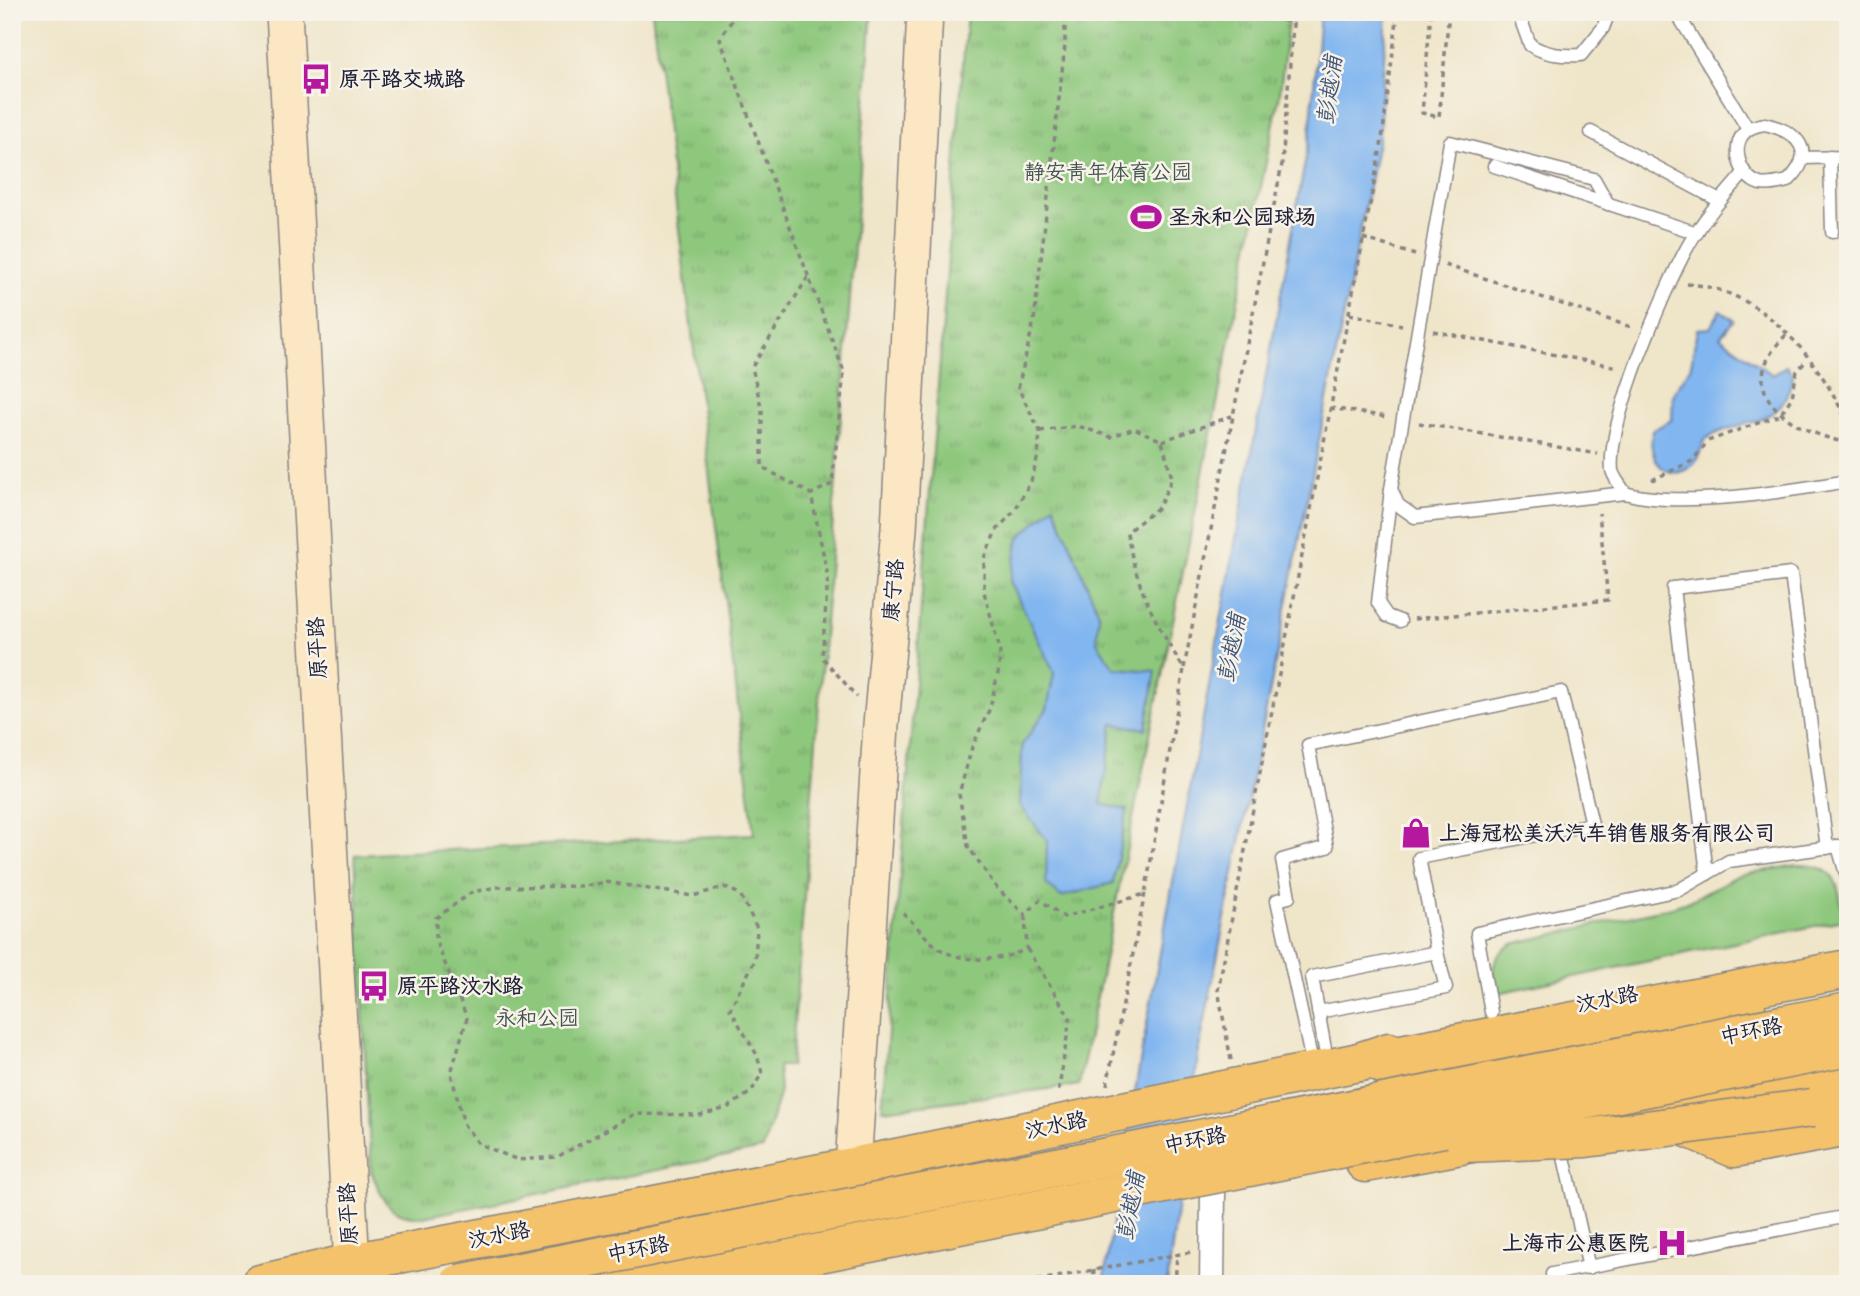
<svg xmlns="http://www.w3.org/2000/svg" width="1860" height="1296" viewBox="0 0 1860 1296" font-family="'Comic Neue','LXGW WenKai TC',sans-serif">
<defs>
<pattern id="park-tufts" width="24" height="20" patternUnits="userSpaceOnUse" patternTransform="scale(1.75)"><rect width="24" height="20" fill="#8ec87d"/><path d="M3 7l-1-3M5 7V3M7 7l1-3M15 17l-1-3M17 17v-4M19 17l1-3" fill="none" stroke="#74a268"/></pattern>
</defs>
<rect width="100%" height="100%" fill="#f7f3e8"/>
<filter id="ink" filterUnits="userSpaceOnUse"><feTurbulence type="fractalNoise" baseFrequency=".0143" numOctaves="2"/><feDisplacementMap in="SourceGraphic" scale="14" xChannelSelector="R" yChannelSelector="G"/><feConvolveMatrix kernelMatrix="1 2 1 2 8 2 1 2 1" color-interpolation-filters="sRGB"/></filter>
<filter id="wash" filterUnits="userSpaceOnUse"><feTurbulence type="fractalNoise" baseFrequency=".00686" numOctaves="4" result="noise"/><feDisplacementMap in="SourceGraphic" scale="28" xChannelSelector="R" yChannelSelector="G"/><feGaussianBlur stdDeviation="1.57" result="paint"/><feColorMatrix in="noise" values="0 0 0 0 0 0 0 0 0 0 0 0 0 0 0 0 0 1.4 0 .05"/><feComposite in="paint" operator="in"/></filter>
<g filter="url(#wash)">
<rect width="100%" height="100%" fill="#efe5c9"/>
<path fill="#8ec87d" stroke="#58755c" stroke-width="2" d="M 1796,865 C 1838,863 1839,886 1843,920 L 1498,993 C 1489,972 1491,956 1512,944 L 1672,907 L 1690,901 L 1737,876 Z"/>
<g fill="url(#park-tufts)" stroke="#58755c" stroke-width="2">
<path d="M 652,12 L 872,12 L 791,1066 L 778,1066 L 780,1091 L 763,1149 L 423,1217 C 387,1216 384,1201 371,1171 L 355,855 L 754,834 Z"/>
<polygon points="967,12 1289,12 1280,93 1079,1085 882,1110"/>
</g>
<g fill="#81b6f0" stroke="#526c96" stroke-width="2">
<polygon points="1320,12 1387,12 1379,136 1199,1050 1167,1284 1103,1284 1141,1056 1310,135"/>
<path d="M 1720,310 L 1734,320 L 1720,337 L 1773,375 L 1786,366 L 1793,376 C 1779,435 1745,414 1704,440 C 1693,493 1642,475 1653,430 L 1672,420 L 1673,394 L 1691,366 L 1697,329 L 1710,328 Z"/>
<polygon points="1054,505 1099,614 1097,642 1114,668 1156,671 1146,729 1113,724 1101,804 1127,810 1113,883 1061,897 1046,884 1047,840 1020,806 1022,745 1047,709 1054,673 1010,581 1019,538"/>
</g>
</g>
<g filter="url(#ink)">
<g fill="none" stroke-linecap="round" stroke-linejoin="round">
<g stroke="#888482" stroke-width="15">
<g id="lane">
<path d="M 1518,12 L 1530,45 C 1547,55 1562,56 1581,55 L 1603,28 L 1609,12"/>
<polyline points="1681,12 1681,20 1748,129"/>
<path d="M 1765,124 C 1798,132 1818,152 1788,181 C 1779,183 1769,186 1760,184 C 1739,178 1728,142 1749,129 C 1753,126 1760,125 1765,124 Z"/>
<polyline points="1591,132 1720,201"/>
<polyline points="1830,157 1832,232"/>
<polyline points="1803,158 1848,157"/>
<polyline points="1494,166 1697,233"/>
<path d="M 1744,173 C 1724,196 1703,219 1688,246 C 1664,289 1607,423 1612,470 C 1613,477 1621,486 1625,493 C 1682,509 1788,491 1848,481"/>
<polyline points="1608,204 1594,179 1450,142 1391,489 1398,505 1415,517 1625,493"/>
<polyline points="1391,489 1378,603 1387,616 1400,621"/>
<polyline points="1707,874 1673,588 1791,574 1827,848"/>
<polyline points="1318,1012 1446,988 1437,952"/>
<polyline points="1491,1012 1477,933 1679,890 1729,861 1838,846 1848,881"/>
<polyline points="1310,1053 1277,900 1289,897 1282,860 1327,847 1308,745 1561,692 1592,824 1419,858 1437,952 1312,977 1325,1049"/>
<polyline points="1561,1144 1589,1268"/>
<polyline points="1555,1284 1552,1274 1848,1216"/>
</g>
</g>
<g stroke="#888482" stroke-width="27">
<polyline id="street" points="1212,1284 1213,1193"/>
</g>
<g stroke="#888482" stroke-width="38">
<g id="secondary">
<polyline points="284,12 353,1284"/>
<polyline points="853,1167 881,725 899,529 925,12"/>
</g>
</g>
<g stroke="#888482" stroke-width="41">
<g id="primary">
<polyline points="1382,1064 1446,1068 1746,1007"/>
<polyline points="1667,1119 1734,1148 1848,1127"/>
<polyline points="1582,1122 1848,1072"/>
<polyline points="1365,1163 1498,1138"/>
<polyline points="260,1284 351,1263 853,1167 1359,1062 1389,1052"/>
<polyline points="608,1284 699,1266"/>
</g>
</g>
<g stroke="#888482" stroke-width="41">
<g id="highway">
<polyline points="1359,1062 1848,969"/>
<polyline points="1812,1108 1848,1101"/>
</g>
</g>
<g stroke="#888482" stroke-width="3.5" stroke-dasharray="5 5" stroke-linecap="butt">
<polyline points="737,12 720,39 844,372 832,484 811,494 828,577 822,657 857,697"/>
<polyline points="1253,12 1293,23"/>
<polyline points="1431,12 1422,113 1439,117 1449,12"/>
<polyline points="1363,238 1415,255"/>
<polyline points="1445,265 1634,328"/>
<polyline points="808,277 752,367 762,411 762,467 811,494"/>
<path d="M 1687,284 C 1762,288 1820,360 1848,424"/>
<polyline points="1349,314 1402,325"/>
<polyline points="1433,331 1618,367"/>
<path d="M 1786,335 C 1727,393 1793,432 1848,443"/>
<polyline points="1330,408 1387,417"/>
<polyline points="1419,423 1598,454"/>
<path d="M 1040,431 L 1078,426 L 1111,437 L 1134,428 L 1162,441 L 1172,478 L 1159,507 L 1127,532 C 1136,588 1155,622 1184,669 L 1145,894 L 1064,917 L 1040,900 L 1025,915 L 996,887 L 968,846 L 959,794 L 972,747 L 990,708 L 999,669 L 1000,650 L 984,592 L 984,558 L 996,531 L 1015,510 L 1031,481 L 1038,456 L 1040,431 L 1018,388 L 1034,321 L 1065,45 L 1065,12"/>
<polyline points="1162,441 1232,416"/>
<polyline points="1652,480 1692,461 1708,441 1780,415 1792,397 1797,371 1807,360"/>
<polyline points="1414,619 1608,600 1599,513"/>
<polyline points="1184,668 1282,164 1294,12"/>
<polygon points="606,882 693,896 724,887 740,894 757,928 755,960 730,1009 757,1055 762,1073 751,1092 727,1108 700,1115 635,1114 557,1157 518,1160 479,1144 464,1125 451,1073 467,1018 436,941 436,918 472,892 497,887 586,886"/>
<path d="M 903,913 C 915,924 927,940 940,949 C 964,964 1002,961 1027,949 L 1025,915"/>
<polyline points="1027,949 1070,1018 1058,1095"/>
<polyline points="1231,1060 1218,990 1381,147 1398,12"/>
<polyline points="1107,1085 1145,893"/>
<polyline points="1018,1284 1191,1252"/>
<polyline points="1093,1284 1094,1269"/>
<polyline points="1175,1284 1177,1254"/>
</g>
<use href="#lane" stroke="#fff" stroke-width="12"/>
<use href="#street" stroke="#fff" stroke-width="24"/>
<use href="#secondary" stroke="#fbe7c3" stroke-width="35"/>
<use href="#primary" stroke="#f4c26a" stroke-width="38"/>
<use href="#highway" stroke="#f4c26a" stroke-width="38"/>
<g stroke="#888482" stroke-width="41" stroke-linecap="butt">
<g id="highway-bridge">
<polyline points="1466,1143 1586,1138 1812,1108"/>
<polyline points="459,1284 1848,1012"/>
<polyline points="665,1284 1848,1047"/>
</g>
</g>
<use href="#highway-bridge" stroke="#f4c26a" stroke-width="38"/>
</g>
</g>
<defs>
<g id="bus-bare" transform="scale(2.415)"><path d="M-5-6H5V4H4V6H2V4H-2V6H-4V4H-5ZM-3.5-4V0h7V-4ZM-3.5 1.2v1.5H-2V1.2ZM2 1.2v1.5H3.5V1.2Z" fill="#b5179e" stroke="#f7f3e8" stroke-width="2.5" paint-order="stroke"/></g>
<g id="stadium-bare" transform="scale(2.415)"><path d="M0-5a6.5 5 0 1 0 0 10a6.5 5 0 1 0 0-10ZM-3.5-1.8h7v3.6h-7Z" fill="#b5179e" stroke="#f7f3e8" stroke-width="2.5" paint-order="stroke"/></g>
<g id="shop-bare" transform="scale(2.415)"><path d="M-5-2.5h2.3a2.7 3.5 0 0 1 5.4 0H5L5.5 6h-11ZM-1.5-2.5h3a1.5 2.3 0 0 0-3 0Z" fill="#b5179e" stroke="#f7f3e8" stroke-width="2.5" paint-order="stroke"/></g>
<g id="hospital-bare" transform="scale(2.415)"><path d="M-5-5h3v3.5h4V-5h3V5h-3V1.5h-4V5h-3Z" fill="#b5179e" stroke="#f7f3e8" stroke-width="2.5" paint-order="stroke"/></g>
</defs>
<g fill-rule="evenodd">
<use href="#bus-bare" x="316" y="79"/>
<use href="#stadium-bare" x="1146" y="217"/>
<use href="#shop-bare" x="1416" y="833"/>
<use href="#bus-bare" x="374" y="986"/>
<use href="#hospital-bare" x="1672" y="1243"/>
</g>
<g text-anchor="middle" stroke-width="5" stroke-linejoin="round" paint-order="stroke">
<g font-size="21" font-weight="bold" fill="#22223b" stroke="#f7f3e8" text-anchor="start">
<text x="339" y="86">原平路交城路</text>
<text x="1169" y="224">圣永和公园球场</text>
<text x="1439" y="840">上海冠松美沃汽车销售服务有限公司</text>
<text x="397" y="993">原平路汶水路</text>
<text x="1649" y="1250" text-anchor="end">上海市公惠医院</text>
</g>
<g font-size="21" fill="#42544f" stroke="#f7f3e8">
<text x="1108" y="179">静安青年体育公园</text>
<text x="537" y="1025">永和公园</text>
</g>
<g font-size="21" fill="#22223b" stroke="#f7f3e8">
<text transform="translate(893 590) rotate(-85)" y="7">康宁路</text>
<text transform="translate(317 648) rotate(-93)" y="7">原平路</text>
<text transform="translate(1607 999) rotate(-11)" y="7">汶水路</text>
<text transform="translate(1751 1031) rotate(-11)" y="7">中环路</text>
<text transform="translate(1056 1125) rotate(-12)" y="7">汶水路</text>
<text transform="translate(1195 1140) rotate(-11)" y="7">中环路</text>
<text transform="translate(348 1214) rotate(-93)" y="7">原平路</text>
<text transform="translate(499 1235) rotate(-11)" y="7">汶水路</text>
<text transform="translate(638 1249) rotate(-11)" y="7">中环路</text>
</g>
<g font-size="23" font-style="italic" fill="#43567a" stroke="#f7f3e8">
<text transform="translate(1329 90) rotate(-83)" y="8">彭越浦</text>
<text transform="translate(1231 648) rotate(-80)" y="8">彭越浦</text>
<text transform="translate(1130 1206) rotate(-80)" y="8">彭越浦</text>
</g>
</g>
<rect width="1860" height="1296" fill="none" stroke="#f7f3e8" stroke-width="42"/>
</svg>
